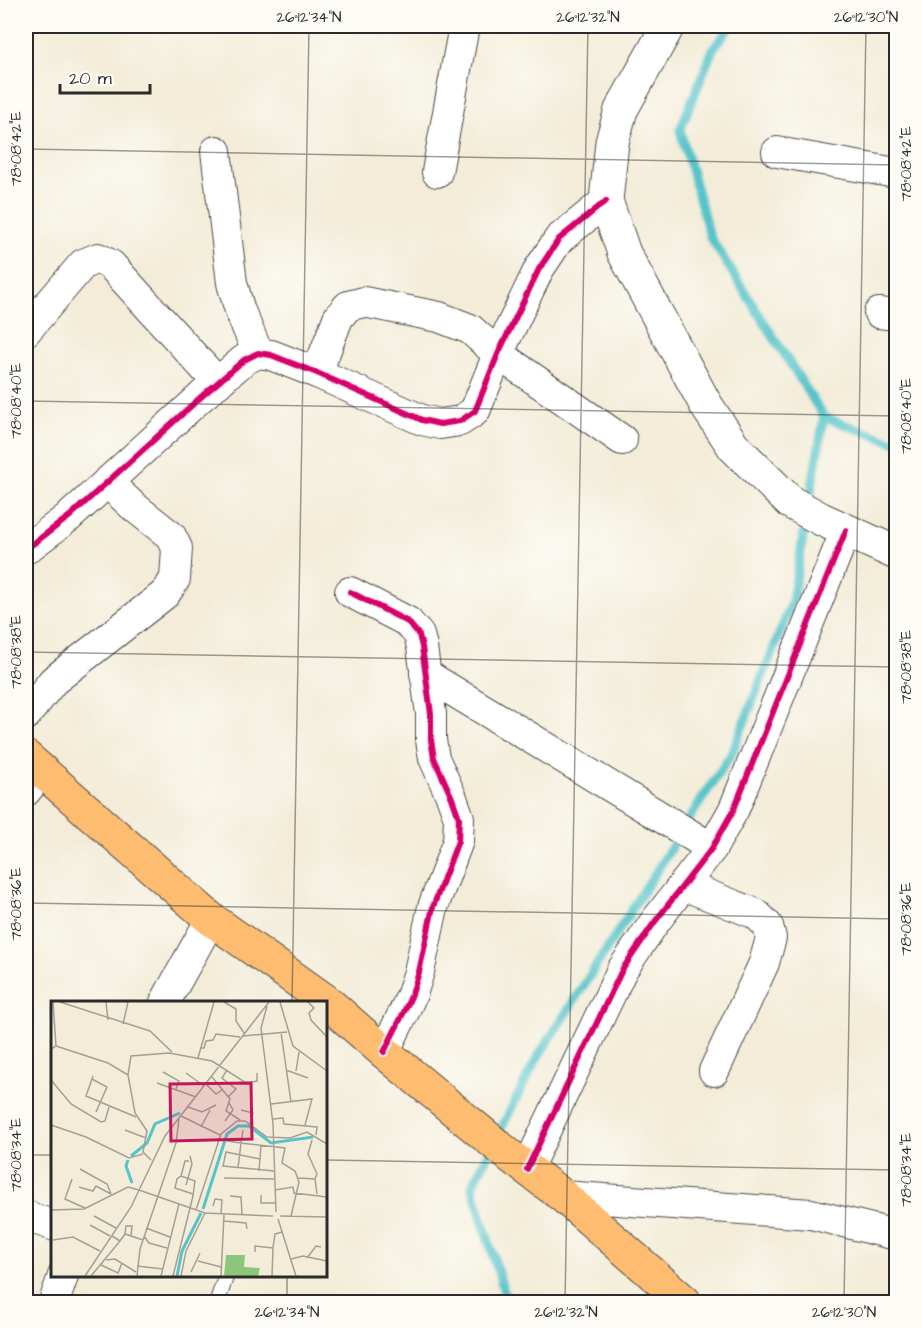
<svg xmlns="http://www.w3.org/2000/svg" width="922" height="1328" viewBox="0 0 922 1328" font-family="'Architects Daughter',sans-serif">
<rect width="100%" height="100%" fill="#fdfcf7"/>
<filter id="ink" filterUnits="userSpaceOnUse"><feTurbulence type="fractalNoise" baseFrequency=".0167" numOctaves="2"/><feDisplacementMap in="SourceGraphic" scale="12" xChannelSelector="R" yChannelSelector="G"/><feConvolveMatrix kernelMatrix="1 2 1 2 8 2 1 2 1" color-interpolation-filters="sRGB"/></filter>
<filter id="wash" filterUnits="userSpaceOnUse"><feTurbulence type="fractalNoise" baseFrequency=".008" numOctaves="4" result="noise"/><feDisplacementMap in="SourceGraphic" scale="24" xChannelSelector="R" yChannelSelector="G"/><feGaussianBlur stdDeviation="1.35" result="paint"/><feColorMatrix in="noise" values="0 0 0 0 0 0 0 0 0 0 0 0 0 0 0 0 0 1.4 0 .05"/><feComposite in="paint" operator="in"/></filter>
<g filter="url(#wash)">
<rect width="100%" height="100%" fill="#f3ecd8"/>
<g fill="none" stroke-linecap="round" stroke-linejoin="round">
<g stroke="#56c4ca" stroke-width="9">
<polyline points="731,26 713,49 680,130 710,237 824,417 896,443"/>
<polyline points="689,819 732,753 792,602 824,417"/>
<polyline points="507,1302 472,1186 536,1060 673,845"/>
</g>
</g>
</g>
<g filter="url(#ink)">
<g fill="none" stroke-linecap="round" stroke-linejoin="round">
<g stroke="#494845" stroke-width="17">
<polyline id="service" points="217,1302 226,1276"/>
</g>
<g stroke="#494845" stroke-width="32">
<g id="minor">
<polyline points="216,151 232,283 240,311 258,353"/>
<polyline points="777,152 896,173"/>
<polyline points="437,172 464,26"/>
<polyline points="879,313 896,315"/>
<polyline points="26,331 83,264 98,258 111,265 218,383"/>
<polyline points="317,373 338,318 348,306 364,302 439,317 470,329 498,354 622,440"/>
<polyline points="26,549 70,516 202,396 244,360 258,353 271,355 317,373 422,420 440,424 460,421 475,411 498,354 539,269 559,239 606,201"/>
<polyline points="350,592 408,622 419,635 422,647 431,714 431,740 434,758 452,798 459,818 458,841 433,907 419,972 412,994 404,1012 384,1052"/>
<polyline points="425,674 712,848"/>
<polyline points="26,715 53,681 165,594 175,579 177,548 171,536 133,506 107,482"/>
<polyline points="26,791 41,772"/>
<polyline points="683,885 756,914 768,926 771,938 764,963 714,1071"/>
<polyline points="165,1002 211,919"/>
<polyline points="527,1169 622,970 654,923 712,848 734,809 846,530"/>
<polyline points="563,1196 811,1214 896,1235"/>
<polyline points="26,1216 52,1225"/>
<polyline points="54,1302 63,1276"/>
</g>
</g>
<g stroke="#494845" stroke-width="35">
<polyline id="tertiary" points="668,26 621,110 612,142 606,201 624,253 706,405 734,447 790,502 821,519 896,553"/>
</g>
<g stroke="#494845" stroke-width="35">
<polyline id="primary" points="26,757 211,919 326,1001 384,1052 465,1119 510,1156 563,1196 685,1302"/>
</g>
<use href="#service" stroke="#fff" stroke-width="15"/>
<use href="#minor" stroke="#fff" stroke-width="30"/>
<use href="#tertiary" stroke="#fff" stroke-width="33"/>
<use href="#primary" stroke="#fdbc70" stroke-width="33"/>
<g stroke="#fdfcf7" stroke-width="10">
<g id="cycleway">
<polyline points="26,549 70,516 202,396 244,360 258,353 271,355 317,373 422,420 440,424 460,421 475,411 498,354 539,269 559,239 606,201"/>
<polyline points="350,592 408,622 419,635 422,647 431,714 431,740 434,758 452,798 459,818 458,841 433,907 419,972 412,994 404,1012 384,1052"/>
<polyline points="527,1169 622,970 654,923 712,848 734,809 846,530"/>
</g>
</g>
<use href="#cycleway" stroke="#d6006c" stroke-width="6"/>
</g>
</g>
<path fill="none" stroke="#2b2b2b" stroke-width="1.5" stroke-opacity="0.45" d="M 26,149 L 896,165M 26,302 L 30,26M 26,401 L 896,416M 26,652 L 896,667M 26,903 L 896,919M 292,1002 L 309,26M 26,1155 L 52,1155M 326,1160 L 896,1170M 287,1302 L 287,1276M 565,1302 L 588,26M 844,1302 L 866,26"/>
<g transform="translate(51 1001)">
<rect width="276" height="276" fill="#f3ecd8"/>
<path d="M 175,254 L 194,254 L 193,266 L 209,267 L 207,275 L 173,275 Z" fill="#8cc67a"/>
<path fill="none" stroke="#56c4ca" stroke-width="3" d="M 80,155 L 96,142 L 104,123 L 129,112M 77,159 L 75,165 L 81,182M 152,208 L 176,133 L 187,125 L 198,125 L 220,142 L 262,136M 126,275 L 131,250 L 150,212"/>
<path fill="none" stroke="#a39f93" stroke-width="1.5" d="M 9,1 L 99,30 L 121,51M 55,1 L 57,19M 173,1 L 185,8 L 185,20 L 193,32M 229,1 L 242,45 L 276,70M 257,1 L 263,7 L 258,12 L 260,19 L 276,36M 216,5 L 210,27 L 222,123 L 225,211M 72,23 L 77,1M 230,31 L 240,101M 192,35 L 236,31M 5,45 L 57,62 L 77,74M 149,47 L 153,47 L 155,40 L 162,39 L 165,33 L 189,36M 0,48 L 5,45 L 2,1M 147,57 L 163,1M 176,69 L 171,77 L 185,88 L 177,96M 235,69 L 257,77M 245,70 L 248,51M 112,71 L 128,80 L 125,88M 135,72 L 153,85M 42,75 L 35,95 L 85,116M 161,76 L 179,98 L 175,110 L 189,119M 41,78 L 56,86 L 45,111M 0,79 L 20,103 L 50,121 L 54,120 L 58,106M 106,82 L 145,96M 155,83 L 165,93 L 171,89M 220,103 L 261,98 L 254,124M 137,106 L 151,111 L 165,104M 190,109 L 202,112 L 199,123M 130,115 L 169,134M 222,118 L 232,117 L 233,123 L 266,126 L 265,134M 174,120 L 182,109 L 178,102M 0,124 L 35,136 L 78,157 L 92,153M 150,126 L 159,109M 74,129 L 95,137M 192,129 L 190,142 L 234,147 L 231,162 L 244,170 L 248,181 L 240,215M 261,139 L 257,153 L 266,173 L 264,178M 176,140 L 190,142 L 187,167M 209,158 L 175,151 L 172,165 L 223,170M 100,159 L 92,151 L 96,130 L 84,112 L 77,74 L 80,55 L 118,52 L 161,60 L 195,82 L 206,80 L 206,72M 29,168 L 56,183 L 60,193M 208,170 L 210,144M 130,175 L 134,160 L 138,160M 173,177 L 223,178M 247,177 L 264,178 L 266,193M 21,178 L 14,198 L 34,207M 135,184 L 141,163 L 139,155M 28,186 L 42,190 L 45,185 L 60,193M 88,189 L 154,212 L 222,215M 224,189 L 242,186 L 243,192 L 276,196M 210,194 L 210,202 L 224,202M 179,195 L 190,196 L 191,213M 162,205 L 164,198 L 171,199 L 170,213M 0,209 L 33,208 L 77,186 L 88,189M 145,209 L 170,133 L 186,120 L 194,120 L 216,136 L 239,137 L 256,131 L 276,143M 43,215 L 65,227M 229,215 L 276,216M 227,218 L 245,275M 173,220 L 195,222 L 196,228M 39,224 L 59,235M 95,227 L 119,236M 74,233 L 75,225 L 81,225 L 80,235M 93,235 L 98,242 L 116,247M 2,239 L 22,236 L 49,250M 69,240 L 74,233 L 92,239M 222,247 L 224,233 L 231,231M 204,251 L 204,245 L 222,247 L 221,275M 256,257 L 265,245 L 270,246M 240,258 L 252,255 L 276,260M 55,259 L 64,258 L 85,271M 147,260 L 170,266M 50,264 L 67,272 L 71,262M 86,265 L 112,268M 140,271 L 149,252M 34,275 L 80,206 L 114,135 L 218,1M 40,275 L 69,240 L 61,235M 86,275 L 89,248 L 125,142 L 128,118M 110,275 L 128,203M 122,275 L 142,195 L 143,187 L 144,180 L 130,175 L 126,178 L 124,187 L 142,193M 130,275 L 135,250 L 154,212M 170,275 L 173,214"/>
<path fill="#c2185b" fill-opacity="0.15" stroke="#c2185b" stroke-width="3" d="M 200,82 L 201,138 L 120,140 L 119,83 Z"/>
<rect width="276" height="276" fill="none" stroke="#2b2b2b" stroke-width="3"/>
</g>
<rect width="922" height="1328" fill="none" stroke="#fdfcf7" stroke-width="66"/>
<path d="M60 84v9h90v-9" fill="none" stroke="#2b2b2b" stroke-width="3"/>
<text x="69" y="84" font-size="18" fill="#2b2b2b" stroke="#fdfcf7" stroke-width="4.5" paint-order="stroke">20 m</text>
<rect x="33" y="33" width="856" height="1262" fill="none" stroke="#2b2b2b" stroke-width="2"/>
<g font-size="15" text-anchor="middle" fill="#2b2b2b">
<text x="309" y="22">26°12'34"N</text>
<text x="588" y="22">26°12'32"N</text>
<text x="866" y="22">26°12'30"N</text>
<text transform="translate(16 149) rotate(-90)" y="5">78°08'42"E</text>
<text transform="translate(906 164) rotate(-90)" y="5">78°08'42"E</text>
<text transform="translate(16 401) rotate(-90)" y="5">78°08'40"E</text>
<text transform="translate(906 416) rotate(-90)" y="5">78°08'40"E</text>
<text transform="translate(16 652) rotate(-90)" y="5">78°08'38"E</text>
<text transform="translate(906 667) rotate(-90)" y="5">78°08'38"E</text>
<text transform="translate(16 904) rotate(-90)" y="5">78°08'36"E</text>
<text transform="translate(906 919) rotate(-90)" y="5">78°08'36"E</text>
<text transform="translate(16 1155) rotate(-90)" y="5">78°08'34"E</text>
<text transform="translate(906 1170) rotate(-90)" y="5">78°08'34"E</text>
<text x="287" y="1317">26°12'34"N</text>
<text x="566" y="1317">26°12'32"N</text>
<text x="844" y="1317">26°12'30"N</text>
</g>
</svg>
